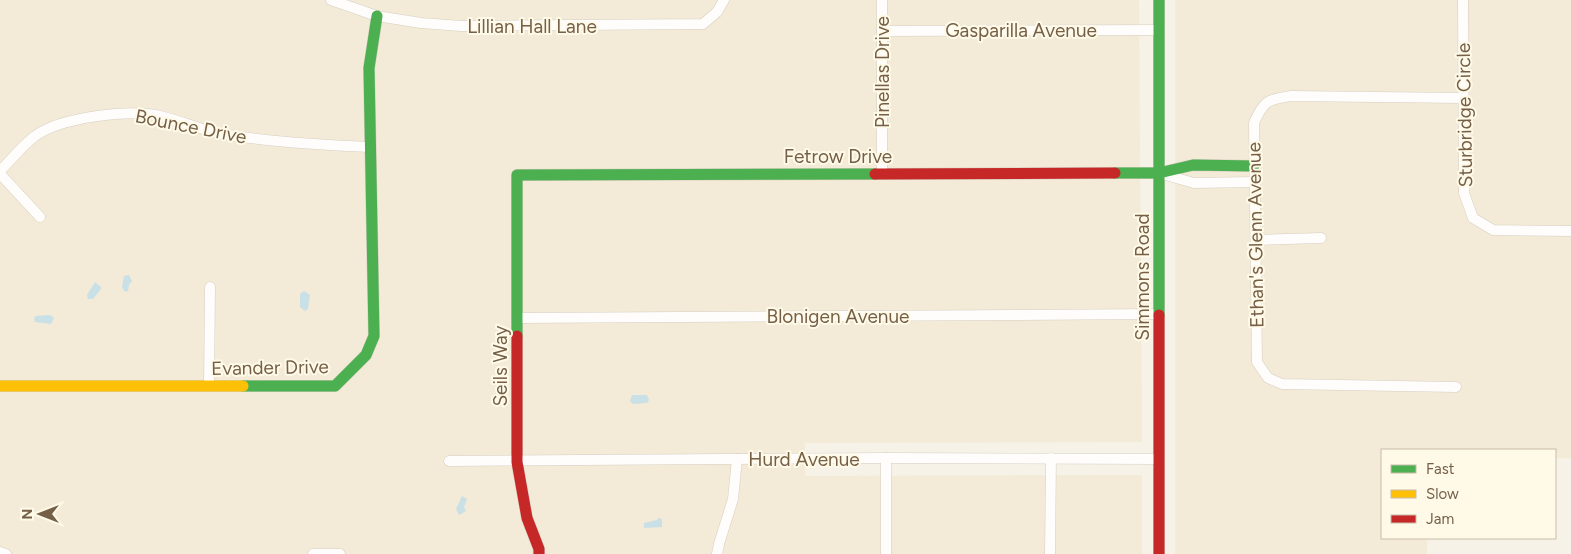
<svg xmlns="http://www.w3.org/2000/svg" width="1571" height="554" viewBox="0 0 1571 554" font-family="Figtree,sans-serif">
<rect width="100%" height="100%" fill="#f7f2e7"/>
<g fill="#f3ead7">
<polygon points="0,0 1139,0 1142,442 805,443 805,476 1142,475 1142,554 0,554"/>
<polygon points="1175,0 1571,0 1571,458 1555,458 1555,450 1382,450 1382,538 1427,538 1427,554 1175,554"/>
</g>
<g fill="#c9e0e7">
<polygon points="129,275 132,281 129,285 128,291 125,292 122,287 124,276"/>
<polygon points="95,282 101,287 101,289 93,299 88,299 87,295"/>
<polygon points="304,291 310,295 308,309 305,311 300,307 300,294"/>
<polygon points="50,315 54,318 51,324 35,322 34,318 36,316"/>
<polygon points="632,395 647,395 649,400 647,403 633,404 630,401"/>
<polygon points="462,496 467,499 464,507 466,511 459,515 456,509"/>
<polygon points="658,518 662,519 662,527 644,528 644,523 657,520"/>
</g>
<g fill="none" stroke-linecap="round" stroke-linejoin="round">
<g stroke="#d6cec2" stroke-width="11">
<g id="street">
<polyline points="331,0 377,16 421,23 461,26 703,24 717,12 724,0"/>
<polyline points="1463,0 1464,193 1473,218 1493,230 1571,231"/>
<polyline points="882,31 1159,30"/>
<path d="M 0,171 C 11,160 22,146 35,136 C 61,117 129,109 160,116 C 181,121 201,130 222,134 C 271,142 320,145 370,147"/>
<polyline points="882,173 882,0"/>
<polyline points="0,174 40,217"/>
<polyline points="1162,174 1194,183 1255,182"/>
<polyline points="1256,240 1321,238"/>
<polyline points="517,318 1159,314"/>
<polyline points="209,386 210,287"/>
<path d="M 1456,387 L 1282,384 L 1268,378 L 1257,362 L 1254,123 C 1263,102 1267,99 1291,96 L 1463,98"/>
<polyline points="449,461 886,458 1159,459"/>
<polyline points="0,552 6,554"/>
<polyline points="313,554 340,554"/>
<polyline points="717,554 719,544 733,499 737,459"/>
<polyline points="886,554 886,458"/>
<polyline points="1050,554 1051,458"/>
</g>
</g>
<g stroke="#d5cdc1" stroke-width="12">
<g id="fast">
<polyline points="1159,0 1159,315"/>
<polyline points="1115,173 1159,173 1193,165 1254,166"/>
<polyline points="517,336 517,175 875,174"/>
<polyline points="243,386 335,386 366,355 374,336 369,68 377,16"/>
</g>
</g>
<g stroke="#d5cdc1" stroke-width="12">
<polyline id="slow" points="0,386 243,386"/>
</g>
<g stroke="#d5cdc1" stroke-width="12">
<g id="jam">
<polyline points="875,174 1115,173"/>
<polyline points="1159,315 1159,554"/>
<polyline points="517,336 517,462 527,518 539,549 539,554"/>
</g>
</g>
<use href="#street" stroke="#fefdfb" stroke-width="10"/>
<use href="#fast" stroke="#4caf50" stroke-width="11"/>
<use href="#slow" stroke="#ffc107" stroke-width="11"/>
<use href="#jam" stroke="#c62828" stroke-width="11"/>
</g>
<g text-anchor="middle" stroke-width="4" stroke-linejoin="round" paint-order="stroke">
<g font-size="19" fill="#755f47" stroke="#fffae8">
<text x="532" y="33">Lillian Hall Lane</text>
<text x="1021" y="37">Gasparilla Avenue</text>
<text transform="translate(882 72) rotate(-90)" y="7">Pinellas Drive</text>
<text transform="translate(1464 115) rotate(-91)" y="7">Sturbridge Circle</text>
<text transform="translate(191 126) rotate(11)" y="7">Bounce Drive</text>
<text x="838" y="163">Fetrow Drive</text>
<text transform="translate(1255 235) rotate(-91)" y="7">Ethan's Glenn Avenue</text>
<text transform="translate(1142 277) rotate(-90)" y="7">Simmons Road</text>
<text x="838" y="323">Blonigen Avenue</text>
<text transform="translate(500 366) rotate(-90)" y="7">Seils Way</text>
<text transform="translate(270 367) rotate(-1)" y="7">Evander Drive</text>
<text x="804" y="466">Hurd Avenue</text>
</g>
</g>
<rect x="1381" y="449" width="175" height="90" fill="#fffae8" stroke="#c8bca8"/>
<rect x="1391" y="465" width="25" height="8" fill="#4caf50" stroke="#c8bca8"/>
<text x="1426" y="474" font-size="15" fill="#755f47">Fast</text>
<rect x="1391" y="490" width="25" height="8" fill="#ffc107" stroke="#c8bca8"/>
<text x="1426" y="499" font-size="15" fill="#755f47">Slow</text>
<rect x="1391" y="515" width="25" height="8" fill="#c62828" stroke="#c8bca8"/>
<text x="1426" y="524" font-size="15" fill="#755f47">Jam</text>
<g transform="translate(40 514) rotate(270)" stroke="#fffae8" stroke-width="4" paint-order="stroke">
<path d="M0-4L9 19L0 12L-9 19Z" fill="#755f47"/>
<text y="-8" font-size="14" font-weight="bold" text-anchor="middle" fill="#755f47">N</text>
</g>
</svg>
